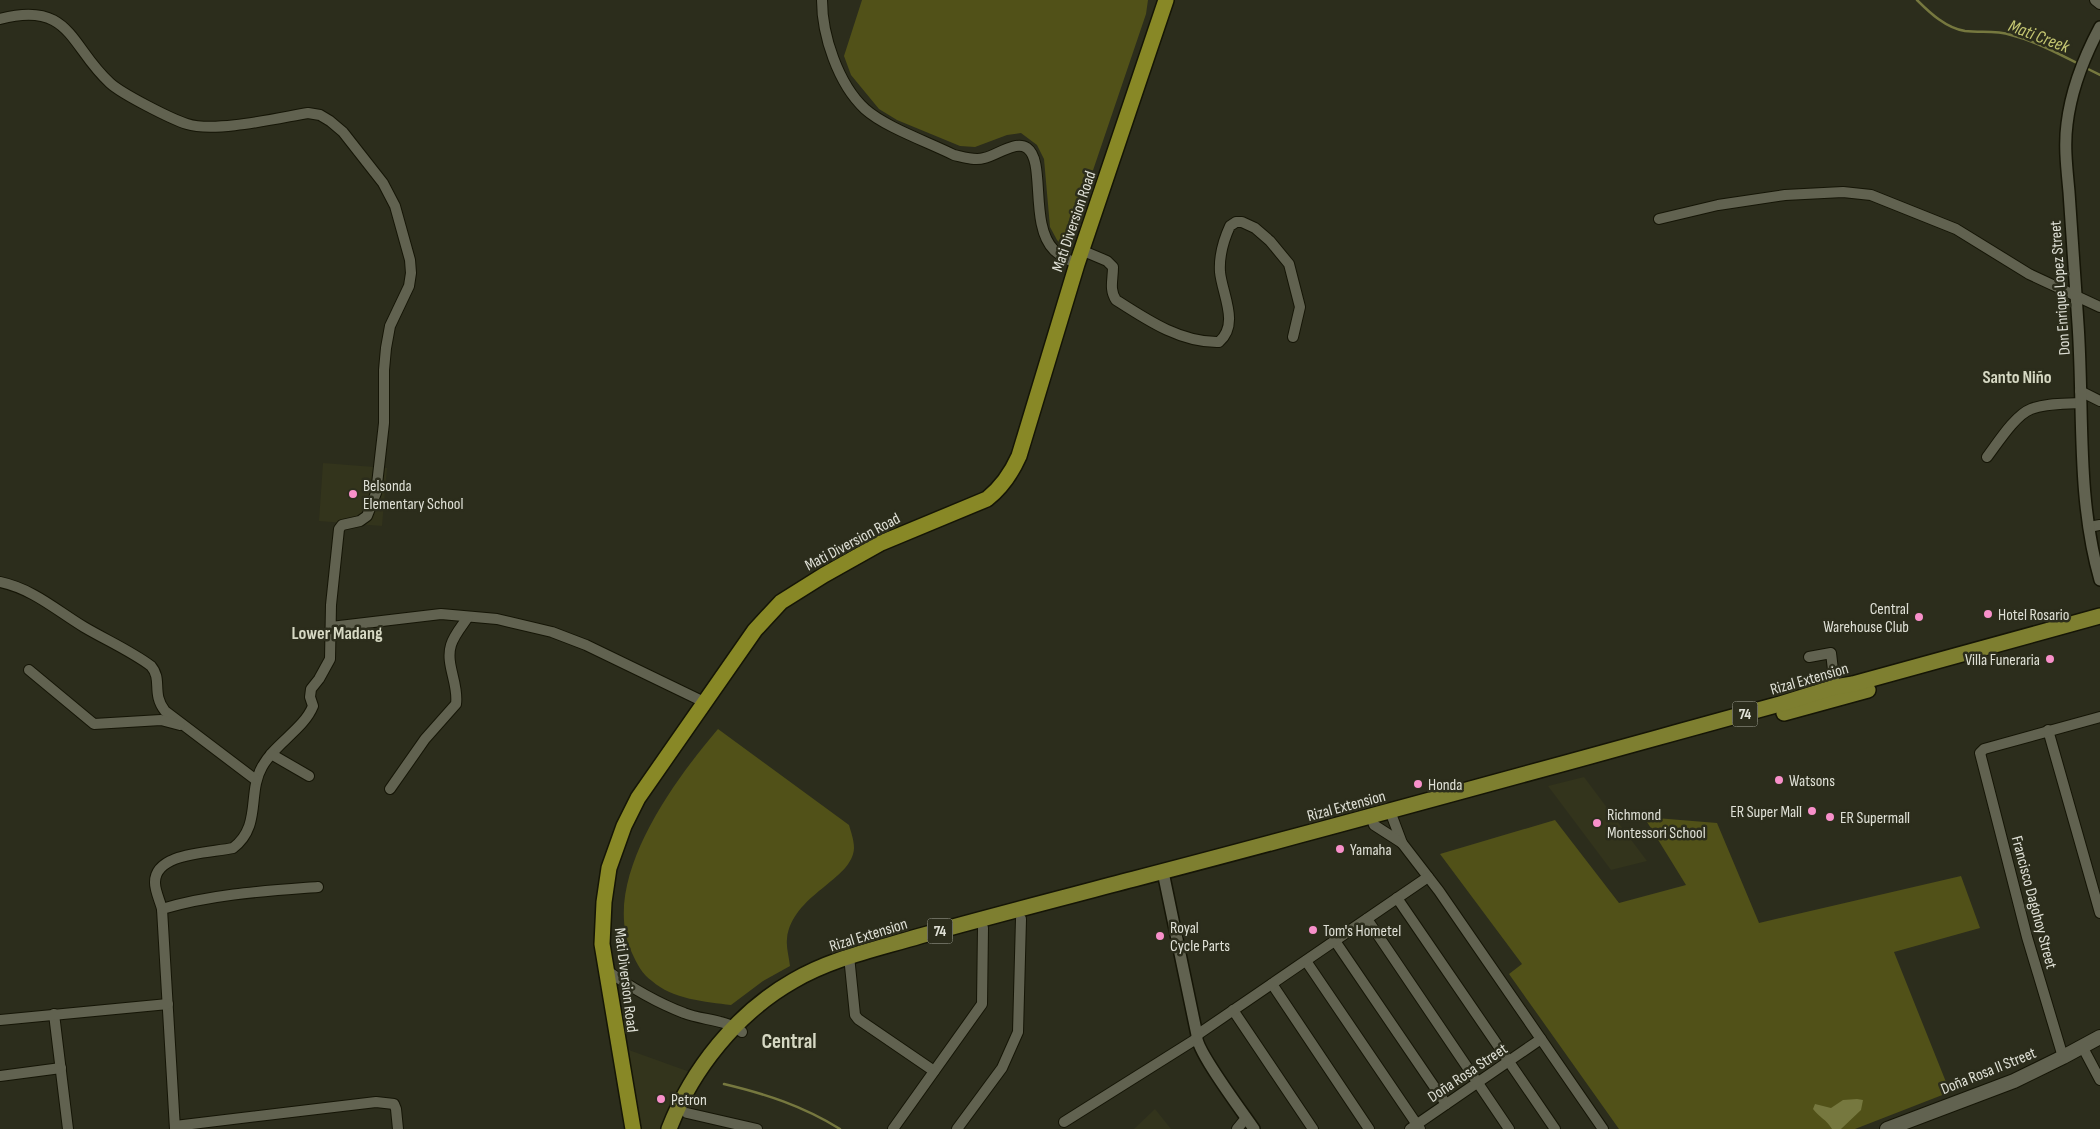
<svg xmlns="http://www.w3.org/2000/svg" width="2100" height="1129" viewBox="0 0 2100 1129" font-family="'Sofia Sans Condensed',sans-serif">
<rect width="100%" height="100%" fill="#2c2d1c"/>
<g fill="#33341c">
<polygon points="323,463 387,468 382,526 319,521"/>
<polygon points="1584,777 1647,861 1611,870 1548,786"/>
<polygon points="626,1049 690,1072 663,1129 642,1129"/>
<polygon points="1155,1109 1171,1129 1134,1129"/>
</g>
<g fill="#515118">
<polygon points="862,0 1148,0 1146,14 1066,250 1057,240 1050,227 1044,159 1037,145 1021,133 1007,135 975,147 960,146 897,120 879,109 851,75 844,56"/>
<path d="M 718,729 L 849,825 C 851,832 854,840 854,848 C 853,880 792,894 787,939 C 786,947 789,957 790,966 L 763,981 L 731,1005 C 706,1002 672,999 652,981 C 642,974 637,964 632,953 C 599,882 673,782 718,729 Z"/>
<polygon points="1644,817 1717,823 1759,923 1961,876 1980,928 1894,952 1950,1092 1855,1129 1619,1129 1509,974 1522,964 1440,854 1555,820 1619,903 1686,885"/>
</g>
<path fill="#76783f" d="M 1857,1099 L 1863,1100 L 1861,1110 L 1841,1129 L 1832,1129 C 1827,1120 1819,1117 1813,1109 L 1815,1104 L 1831,1108 L 1843,1100 Z"/>
<g fill="none" stroke-linecap="round" stroke-linejoin="round">
<g stroke="#76783f" stroke-width="2.5">
<path d="M 1917,0 C 1930,13 1946,28 1965,31 C 1981,33 1995,30 2011,35 C 2035,41 2057,53 2079,64"/>
<polyline points="2086,68 2100,75"/>
<path d="M 724,1084 C 766,1094 803,1106 840,1129"/>
</g>
<g stroke="#151506" stroke-width="12">
<g id="minor">
<path d="M 822,0 C 822,35 838,84 865,109 C 885,127 928,142 954,155 C 963,157 975,161 984,158 C 996,156 1015,140 1027,148 C 1046,161 1029,225 1054,250 C 1060,256 1069,260 1077,264"/>
<polyline points="2095,0 2100,4"/>
<path d="M 0,19 C 71,0 70,47 110,83 C 122,94 171,119 187,124 C 215,133 278,118 308,113 L 320,115 L 330,121 L 343,132 L 383,183 L 395,206 L 410,260 L 411,273 L 409,286 L 390,326 L 386,348 L 384,370 L 384,423 L 376,493 L 367,516 L 360,521 L 342,525 L 339,529 L 331,605 L 330,659 L 319,679 L 311,689 L 310,697 L 313,706 C 304,729 274,744 262,767 C 247,793 262,826 233,848 C 211,853 154,852 155,883 C 155,891 160,901 162,909 L 175,1129"/>
<polyline points="1659,219 1718,205 1785,195 1843,192 1871,195 1956,229 2029,274 2100,307"/>
<path d="M 1081,250 L 1107,261 L 1113,267 C 1113,280 1109,289 1116,300 C 1147,320 1181,343 1219,342 C 1240,324 1222,294 1220,272 C 1219,257 1224,239 1230,226 L 1236,222 L 1242,222 L 1255,228 L 1270,241 L 1289,264 L 1300,307 L 1293,337"/>
<polyline points="2080,391 2100,401"/>
<path d="M 1987,457 C 1997,444 2015,415 2031,409 C 2046,403 2064,404 2080,403"/>
<polyline points="2089,527 2100,525"/>
<path d="M 0,582 C 33,589 56,610 84,627 C 106,640 131,651 151,666 C 163,680 151,693 165,711 L 256,780"/>
<polyline points="331,627 441,614 497,619 552,632 586,645 704,702"/>
<polyline points="1809,657 1831,653 1835,687"/>
<polyline points="29,670 94,724 161,720 180,725"/>
<polyline points="2048,730 2100,913"/>
<polyline points="271,754 309,776"/>
<path d="M 390,789 L 425,739 L 456,704 C 459,684 445,664 451,645 C 454,635 462,626 468,617"/>
<polyline points="1390,811 1402,843 1439,891 1603,1129"/>
<polyline points="1371,816 1374,825 1402,843"/>
<polyline points="1397,898 1555,1129"/>
<path d="M 162,909 C 213,894 265,891 318,887"/>
<polyline points="1367,919 1509,1129"/>
<polyline points="1335,941 1446,1104"/>
<polyline points="849,956 855,1015 858,1019 934,1071"/>
<polyline points="1306,961 1420,1129"/>
<path d="M 605,969 C 630,987 655,1002 684,1013 C 701,1020 729,1020 742,1032"/>
<polyline points="1272,984 1369,1129"/>
<polyline points="1233,1010 1313,1129"/>
<polyline points="54,1014 68,1129"/>
<polyline points="0,1020 168,1004"/>
<polyline points="1197,1035 1428,877"/>
<polyline points="2082,1046 2100,1080"/>
<polyline points="2063,1057 2027,937 1980,753 1984,749 2100,717"/>
<polyline points="0,1076 61,1068"/>
<polyline points="687,1113 757,1129"/>
<polyline points="1064,1122 1196,1039"/>
<polyline points="175,1126 376,1102 394,1104 396,1109 398,1129"/>
<polyline points="893,1129 982,1004 983,928"/>
<polyline points="957,1129 1002,1068 1018,1032 1021,919"/>
<polyline points="1237,1129 1246,1118"/>
<polyline points="1410,1129 1541,1039"/>
</g>
</g>
<g stroke="#151506" stroke-width="14">
<g id="tertiary">
<path d="M 2100,27 C 2084,57 2071,90 2067,124 C 2064,146 2067,170 2069,192 C 2072,236 2075,280 2078,324 C 2084,410 2076,496 2100,580"/>
<path d="M 1163,872 L 1197,1035 C 1194,1048 1244,1114 1254,1129"/>
</g>
</g>
<g stroke="#151506" stroke-width="16">
<polyline id="secondary" points="1887,1129 2014,1081 2063,1057 2100,1037"/>
</g>
<g stroke="#151506" stroke-width="18">
<g id="primary">
<polyline points="1784,713 1868,690"/>
<path d="M 669,1129 C 692,1069 737,1013 793,981 C 832,958 877,949 920,936 C 991,916 1062,898 1134,879 C 1350,823 1565,763 1780,704 L 1835,687 L 1853,684 L 2100,616"/>
</g>
</g>
<g stroke="#151506" stroke-width="18">
<path id="trunk" d="M 633,1129 L 602,944 L 604,902 L 609,868 L 624,826 L 638,798 L 755,630 L 781,602 L 824,575 L 881,543 L 987,499 C 1002,487 1011,474 1019,456 L 1077,264 L 1166,0"/>
</g>
<use href="#minor" stroke="#616250" stroke-width="10"/>
<use href="#tertiary" stroke="#616250" stroke-width="11"/>
<use href="#secondary" stroke="#616250" stroke-width="14"/>
<use href="#primary" stroke="#7e7f30" stroke-width="15"/>
<use href="#trunk" stroke="#888826" stroke-width="15"/>
</g>
<g fill="#f890ca" stroke="#2c2d1c" stroke-width="2">
<circle cx="353" cy="494" r="5"/>
<circle cx="1988" cy="614" r="5"/>
<circle cx="1919" cy="617" r="5"/>
<circle cx="2050" cy="659" r="5"/>
<circle cx="1779" cy="780" r="5"/>
<circle cx="1418" cy="784" r="5"/>
<circle cx="1812" cy="811" r="5"/>
<circle cx="1830" cy="817" r="5"/>
<circle cx="1597" cy="823" r="5"/>
<circle cx="1340" cy="849" r="5"/>
<circle cx="1313" cy="930" r="5"/>
<circle cx="1160" cy="936" r="5"/>
<circle cx="661" cy="1099" r="5"/>
</g>
<g text-anchor="middle" stroke-width="5" stroke-linejoin="round" paint-order="stroke">
<g fill="#2c2d1c" stroke="#a9aa9e" stroke-width="1">
<rect x="1732.5" y="701.5" width="25" height="25" rx="4"/>
<rect x="927.5" y="918.5" width="25" height="25" rx="4"/>
</g>
<g font-size="15" font-weight="bold" fill="#dfe0d6">
<text x="1745" y="719">74</text>
<text x="940" y="936">74</text>
</g>
<g font-size="16" fill="#dfe0d6" stroke="#2c2d1c">
<text transform="translate(1073 221) rotate(-71)" y="6">Mati Diversion Road</text>
<text transform="translate(2059 288) rotate(-94)" y="6">Don Enrique Lopez Street</text>
<text transform="translate(852 541) rotate(-28)" y="6">Mati Diversion Road</text>
<text transform="translate(1809 678) rotate(-16)" y="6">Rizal Extension</text>
<text transform="translate(1346 805) rotate(-15)" y="6">Rizal Extension</text>
<text transform="translate(2035 902) rotate(75)" y="6">Francisco Dagohoy Street</text>
<text transform="translate(868 934) rotate(-17)" y="6">Rizal Extension</text>
<text transform="translate(627 980) rotate(83)" y="6">Mati Diversion Road</text>
<text transform="translate(1988 1070) rotate(-22)" y="6">Doña Rosa II Street</text>
<text transform="translate(1467 1072) rotate(-34)" y="6">Doña Rosa Street</text>
</g>
<g font-size="16" fill="#dfe0d6" stroke="#2c2d1c" text-anchor="start">
<text x="363" y="491">Belsonda<tspan x="363" dy="18">Elementary School</tspan></text>
<text x="1909" y="614" text-anchor="end">Central<tspan x="1909" dy="18">Warehouse Club</tspan></text>
<text x="1998" y="620">Hotel Rosario</text>
<text x="2040" y="665" text-anchor="end">Villa Funeraria</text>
<text x="1789" y="786">Watsons</text>
<text x="1428" y="790">Honda</text>
<text x="1802" y="817" text-anchor="end">ER Super Mall</text>
<text x="1607" y="820">Richmond<tspan x="1607" dy="18">Montessori School</tspan></text>
<text x="1840" y="823">ER Supermall</text>
<text x="1350" y="855">Yamaha</text>
<text x="1170" y="933">Royal<tspan x="1170" dy="18">Cycle Parts</tspan></text>
<text x="1323" y="936">Tom's Hometel</text>
<text x="671" y="1105">Petron</text>
</g>
<g font-size="18" font-style="italic" fill="#c5c772" stroke="#2c2d1c">
<text transform="translate(2039 36) rotate(21)" y="6">Mati Creek</text>
</g>
<g font-size="18" font-weight="bold" fill="#d6d8c3" stroke="#2c2d1c">
<text x="2017" y="383">Santo Niño</text>
<text x="337" y="639">Lower Madang</text>
</g>
<g font-size="21" font-weight="bold" fill="#d6d8c3" stroke="#2c2d1c">
<text x="789" y="1048">Central</text>
</g>
</g>
</svg>
